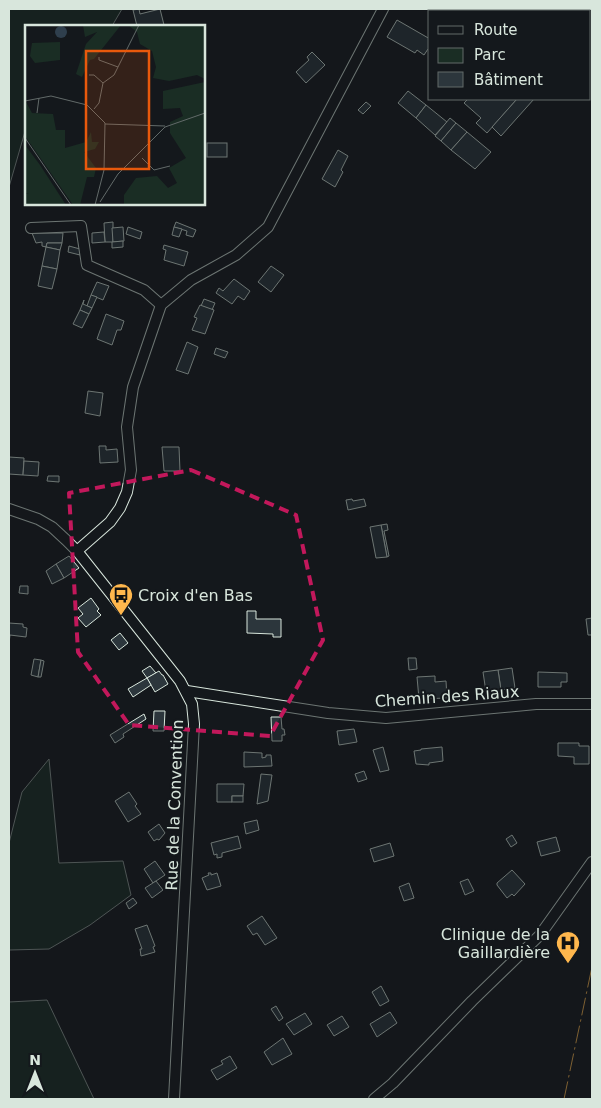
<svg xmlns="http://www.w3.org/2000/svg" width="601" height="1108" viewBox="0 0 601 1108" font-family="'DejaVu Sans',sans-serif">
	<rect width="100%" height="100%" fill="#14181c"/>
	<!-- green -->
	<g fill="#1a2d24" stroke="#939e99">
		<polygon points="9,9 122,9 112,26 26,26 26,128 9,187"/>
		<polygon points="49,759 59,863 123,861 131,895 90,925 49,949 9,950 9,843 22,792"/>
		<polygon points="47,1000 94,1099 9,1099 9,1002"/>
	</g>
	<!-- building -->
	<g fill="#2c363c" stroke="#d8e6dc">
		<polygon points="139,9 140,14 160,9 164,25 137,26 133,10"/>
		<polygon points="397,20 430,39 430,50 428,49 424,55 417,50 415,53 387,37"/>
		<polygon points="312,52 325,65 306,83 296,72 309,60 307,57"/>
		<polygon points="408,91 426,105 416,118 398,103"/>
		<polygon points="468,99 517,99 487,133 476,123 481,118 464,103"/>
		<polygon points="517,99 534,99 501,136 492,127"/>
		<polygon points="366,102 371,106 363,114 358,110"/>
		<polygon points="426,105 447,122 435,135 416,118"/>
		<polygon points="450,118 456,123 441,141 435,136"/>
		<polygon points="456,123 467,132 451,150 441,141"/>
		<polygon points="467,132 491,152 475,169 451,150"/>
		<rect x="207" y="143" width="20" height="14"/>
		<polygon points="338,150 348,156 341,170 343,172 335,187 322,179"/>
		<polygon points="113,222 113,242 105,242 104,223"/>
		<polygon points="176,222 196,230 193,237 186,235 187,231 174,227"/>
		<polygon points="123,227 124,241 113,242 112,228"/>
		<polygon points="128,227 142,232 140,239 126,234"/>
		<polygon points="174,227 182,229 179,237 172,235"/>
		<polygon points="104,232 105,242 92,243 92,233"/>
		<polygon points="32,233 63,233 62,243 47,243 46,247 42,246 42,242 36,243"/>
		<polygon points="123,241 123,247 112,248 112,242"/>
		<polygon points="47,243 62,243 60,250 46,247"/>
		<polygon points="164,245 188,252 184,266 164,260 166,250 163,249"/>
		<polygon points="69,246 80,249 80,255 68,252"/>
		<polygon points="46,247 60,250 57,269 42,266"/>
		<polygon points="42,266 57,269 52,289 38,286"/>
		<polygon points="271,266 284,275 271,292 258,282"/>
		<polygon points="234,279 250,291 244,300 238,296 232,304 216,293 219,288 223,291"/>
		<polygon points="97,282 109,286 103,300 91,295"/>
		<polygon points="91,295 97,297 92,308 87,306"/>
		<polygon points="204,299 215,303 212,310 201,306"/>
		<polygon points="84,300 83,304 92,308 89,314 80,310"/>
		<polygon points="200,305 214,310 205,334 192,330 197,318 194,317"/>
		<polygon points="80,310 89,314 82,328 73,324"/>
		<polygon points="106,314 124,321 121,330 117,330 112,345 97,339"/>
		<polygon points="187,342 198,347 188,374 176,370"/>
		<polygon points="216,348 228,352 225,358 214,354"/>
		<polygon points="88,391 103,393 100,416 85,413"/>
		<polygon points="99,446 106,446 106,450 117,449 118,462 100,463"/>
		<polygon points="162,447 179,447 180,471 164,471"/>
		<polygon points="9,457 24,458 23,475 9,474"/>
		<polygon points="24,461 39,462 38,476 23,475"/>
		<polygon points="48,476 59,476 59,482 47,481"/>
		<polygon points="352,499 353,501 364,499 366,506 348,510 346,500"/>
		<polygon points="387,524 388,530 384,531 389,556 387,557 381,525"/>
		<polygon points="381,525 387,557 376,558 370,527"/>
		<polygon points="69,556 79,568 64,578 56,564"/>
		<polygon points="56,564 64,578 52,584 46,571"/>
		<polygon points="20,586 28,586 28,594 19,593"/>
		<polygon points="91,598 99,609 97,611 101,615 86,627 78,618 83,614 78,608"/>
		<polygon points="247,611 256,611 256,619 281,619 281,637 273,637 273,634 247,633"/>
		<polygon points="592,618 592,635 588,635 586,619"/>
		<polygon points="9,623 23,624 23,627 27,628 26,637 10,635 9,643"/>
		<polygon points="120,633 128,643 119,650 111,640"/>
		<polygon points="408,658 416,658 417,669 409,670"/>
		<polygon points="34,659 41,660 38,677 31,675"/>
		<polygon points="41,660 44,661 41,677 38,677"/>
		<polygon points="150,666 156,673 147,678 142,671"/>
		<polygon points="512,668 515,688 501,690 498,670"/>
		<polygon points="498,670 501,690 486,692 483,672"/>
		<polygon points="159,671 162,675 163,675 168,684 155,692 147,678"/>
		<polygon points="538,672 567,673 567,682 561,682 561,687 538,687"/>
		<polygon points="435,676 435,682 446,681 447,698 419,699 417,677"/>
		<polygon points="147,678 151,685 133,697 128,689"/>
		<polygon points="154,711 165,711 164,731 153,731"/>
		<polygon points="144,714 146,719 123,734 124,737 115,743 110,735"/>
		<polygon points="271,717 281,717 282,729 284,729 285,735 282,735 282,741 272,741"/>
		<polygon points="354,729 357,742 339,745 337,731"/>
		<polygon points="558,743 579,743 579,746 589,746 589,764 574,764 574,757 558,756"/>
		<polygon points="383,747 389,770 380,772 373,750"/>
		<polygon points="442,747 443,761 429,763 429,765 416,764 414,751 421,750 421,749"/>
		<polygon points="244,752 262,753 262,758 266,757 266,755 271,755 272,766 244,767"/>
		<polygon points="364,771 367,779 358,782 355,774"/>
		<polygon points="261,774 272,775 268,801 257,804"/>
		<polygon points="217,784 244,784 243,796 232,796 232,802 217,802"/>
		<polygon points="129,792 137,804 135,806 141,814 128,822 115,801"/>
		<rect x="232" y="796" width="11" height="6"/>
		<polygon points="257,820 259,830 246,834 244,823"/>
		<polygon points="159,824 165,833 159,840 157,839 154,841 148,832"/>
		<polygon points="512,835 517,843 511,847 506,839"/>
		<polygon points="238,836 241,848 222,853 222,857 217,858 217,854 214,855 211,843"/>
		<polygon points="556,837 560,851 541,856 537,842"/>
		<polygon points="390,843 394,856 374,862 370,849"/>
		<polygon points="155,861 165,875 153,883 144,869"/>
		<polygon points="512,870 525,884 514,896 512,894 507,898 497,885 497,883"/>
		<polygon points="208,873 211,873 211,875 217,873 221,886 207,890 202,878 209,875"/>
		<polygon points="468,879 474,891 465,895 460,882"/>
		<polygon points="156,881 163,890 152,898 145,888"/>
		<polygon points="409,883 414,898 404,901 399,887"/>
		<polygon points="133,898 137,903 129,909 126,903"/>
		<polygon points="262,916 277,938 265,945 257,933 253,935 247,926"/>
		<polygon points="147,925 155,946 153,947 155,952 141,956 140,949 142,949 135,929"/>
		<polygon points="381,986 389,1001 380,1006 372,992"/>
		<polygon points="276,1006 283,1018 279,1021 271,1009"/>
		<polygon points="390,1012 397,1023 377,1037 370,1024"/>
		<polygon points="305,1013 312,1024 294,1035 286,1024"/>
		<polygon points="342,1016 349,1027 334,1036 327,1025"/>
		<polygon points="283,1038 292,1054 272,1065 264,1052"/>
		<polygon points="230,1056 237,1068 217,1080 211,1070 223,1064 221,1061"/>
	</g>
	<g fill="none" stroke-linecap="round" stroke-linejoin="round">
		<!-- minor casing -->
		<g stroke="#d8e6dc" stroke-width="12">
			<g id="minor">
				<polyline points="31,228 81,226 87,265 144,290 161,305"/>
				<polyline points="9,509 38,519 52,527 66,540 77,551 180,681 192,704 194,724 174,1099"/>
				<polyline points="77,551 110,522 120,508 127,492 131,470 127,427 133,387 161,305 191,280 236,255 268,227 383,9"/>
				<polyline points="187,691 328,713 386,718 536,704 592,704"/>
				<polyline points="374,1099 393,1083 472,1001 540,935 592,862"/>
			</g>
		</g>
		<!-- minor -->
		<use href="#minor" stroke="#14181c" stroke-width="10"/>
		<!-- power -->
		<polyline stroke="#ffb74d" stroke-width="1" stroke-dasharray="18 4 2.5 4" stroke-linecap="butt" points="564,1099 592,967"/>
	</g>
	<!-- marked area -->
	<path d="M0 0H601V1108H0ZM191,470L296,515L323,640L270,736L129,725L78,652L69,493Z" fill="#14181c" fill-opacity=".55" fill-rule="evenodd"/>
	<path fill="none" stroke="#c2185b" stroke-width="4" stroke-dasharray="10 6" stroke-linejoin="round" d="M191,470L296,515L323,640L270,736L129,725L78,652L69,493Z"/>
	<!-- icons -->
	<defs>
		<g id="bus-pin" transform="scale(1.25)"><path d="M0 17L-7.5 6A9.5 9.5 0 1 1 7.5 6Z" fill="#ffb74d" stroke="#14181c"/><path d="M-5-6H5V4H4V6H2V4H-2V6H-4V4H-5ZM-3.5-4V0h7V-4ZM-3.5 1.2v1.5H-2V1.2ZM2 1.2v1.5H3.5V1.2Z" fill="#111"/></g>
		<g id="hospital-pin" transform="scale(1.25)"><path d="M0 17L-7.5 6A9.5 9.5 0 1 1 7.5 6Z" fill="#ffb74d" stroke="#14181c"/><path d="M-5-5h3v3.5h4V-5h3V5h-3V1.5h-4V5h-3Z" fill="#111"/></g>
	</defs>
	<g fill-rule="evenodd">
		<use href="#bus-pin" x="121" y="595"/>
		<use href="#hospital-pin" x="568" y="943"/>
	</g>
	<g text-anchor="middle" stroke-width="4" stroke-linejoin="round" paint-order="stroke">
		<!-- poi labels -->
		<g font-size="16" fill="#d8e6dc" stroke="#14181c" text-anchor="start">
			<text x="138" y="601">Croix d'en Bas</text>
			<text x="550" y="940" text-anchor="end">Clinique de la<tspan x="550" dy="18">Gaillardière</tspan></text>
		</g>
		<!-- street labels -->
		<g font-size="16" fill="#d8e6dc" stroke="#14181c">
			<text transform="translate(447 696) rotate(-4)" y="6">Chemin des Riaux</text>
			<text transform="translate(174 805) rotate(-88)" y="6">Rue de la Convention</text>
		</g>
	</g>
	<!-- overview -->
	<g transform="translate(25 25)">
		<rect width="180" height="180" fill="#14181c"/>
		<path d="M58,0H96L69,34L65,35L57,52L51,49L61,19L72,7L60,12ZM103,0H180V54L172,50L144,56L128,53L131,42L127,26L115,19L112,7ZM35,17V35L10,38L5,31L7,18ZM180,57V180H99V170L111,153L132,151L143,163L152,158L144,143L161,133L145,108V97L158,91L155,83L138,84V66ZM1,77L7,88L28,89L31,105H40V123L61,117L66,107L67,117H74L70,124L59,127L71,143L69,152H62L55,180H48L0,111ZM0,120L15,140L41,180H0V169H4L0,168Z" fill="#1a2d24"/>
		<path d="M30 7a6 6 0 1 1 12 0a6 6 0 1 1-12 0Z" fill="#2f3f4d"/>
		<path fill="none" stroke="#626a69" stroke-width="1" d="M74,32V35L93,42M64,50H69L78,58M0,76L26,71L62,80L80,98L79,145L70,180M69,84L74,78L78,58L89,50L114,0M12,88L14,73M80,99L140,101M0,113L46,180M117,133L129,145L145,141M75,177L93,149L140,102L180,88"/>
		<path fill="#e8590c" fill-opacity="0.15" stroke="#e8590c" stroke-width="2.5" d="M61,26H124V144H61Z"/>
		<rect width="180" height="180" fill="none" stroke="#d8e6dc" stroke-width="2.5"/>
	</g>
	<!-- border -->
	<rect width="601" height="1108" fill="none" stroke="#d8e6dc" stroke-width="20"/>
	<!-- legend -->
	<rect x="428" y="10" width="162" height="90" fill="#14181c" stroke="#626a69"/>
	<rect x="438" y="26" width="25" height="8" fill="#14181c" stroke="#626a69"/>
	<text x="474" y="35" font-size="15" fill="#d8e6dc">Route</text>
	<rect x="438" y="48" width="25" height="15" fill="#1a2d24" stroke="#626a69"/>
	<text x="474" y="60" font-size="15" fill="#d8e6dc">Parc</text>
	<rect x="438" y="72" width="25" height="15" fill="#2c363c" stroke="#626a69"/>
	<text x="474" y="85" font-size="15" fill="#d8e6dc">Bâtiment</text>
	<!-- north arrow -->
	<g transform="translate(35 1073)" stroke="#14181c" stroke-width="4" paint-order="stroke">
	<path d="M0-4L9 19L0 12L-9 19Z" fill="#d8e6dc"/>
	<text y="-8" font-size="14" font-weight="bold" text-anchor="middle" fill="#d8e6dc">N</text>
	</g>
</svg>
